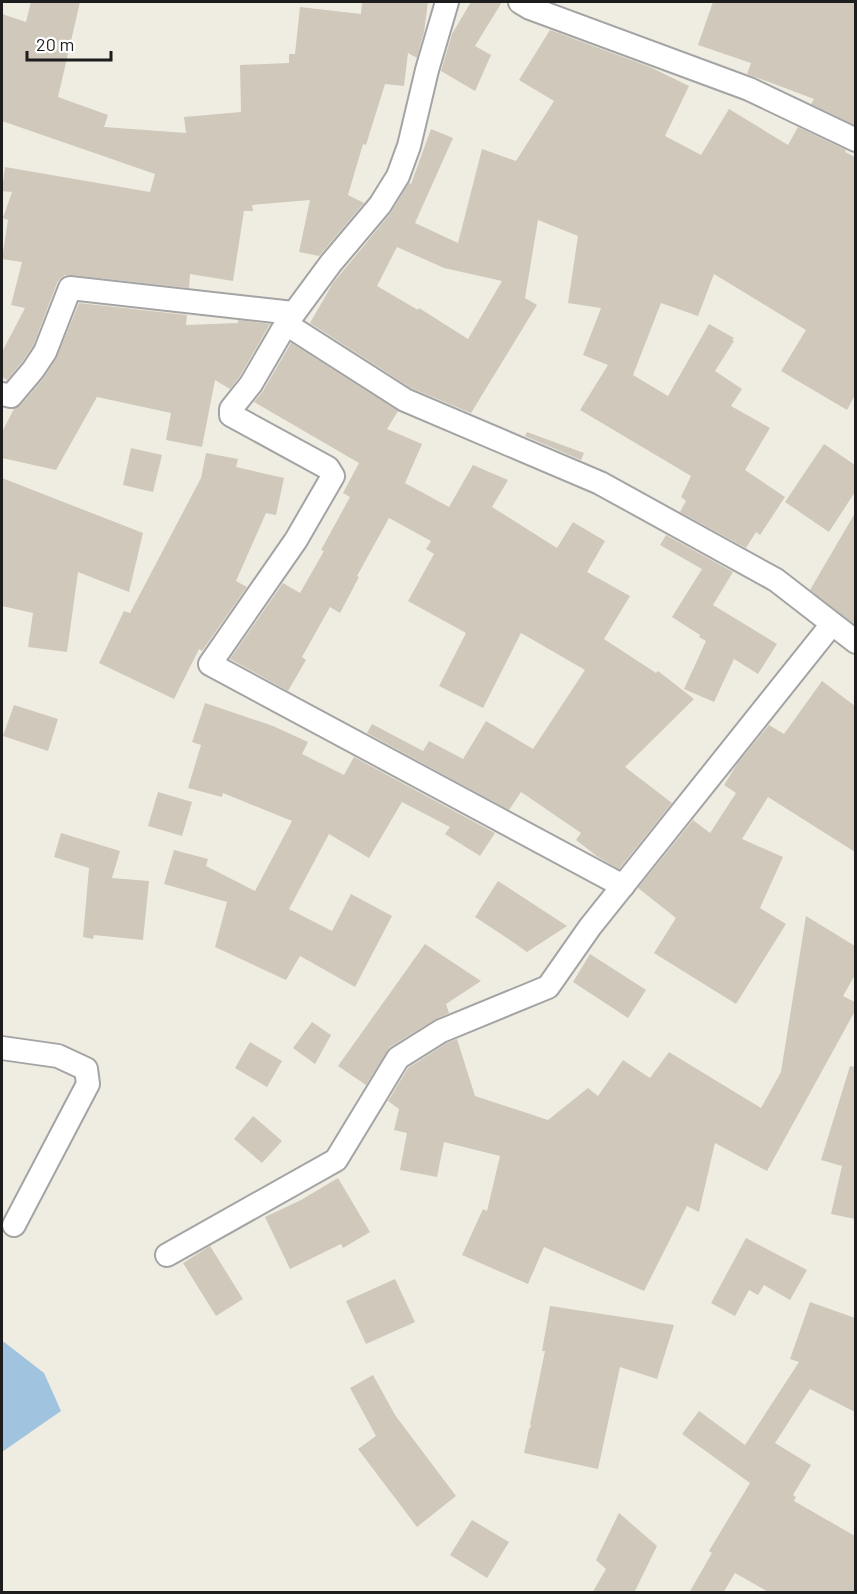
<svg xmlns="http://www.w3.org/2000/svg" width="857" height="1594" viewBox="0 0 857 1594" font-family="Barlow,sans-serif">
	<rect width="100%" height="100%" fill="#efede2"/>
	<!-- water -->
	<polygon fill="#a0c4df" points="2,1342 4,1342 44,1373 61,1411 2,1452"/>
	<!-- building -->
	<g fill="#cfc8bb" fill-rule="evenodd">
		<polygon points="31,2 80,2 58,97 108,115 104,127 186,133 184,117 241,112 240,65 289,63 289,54 295,54 300,7 361,14 362,2 428,2 424,32 417,58 408,53 404,86 385,84 366,145 363,144 348,195 364,203 319,256 299,252 310,200 252,205 253,211 244,211 233,281 190,274 189,288 72,275 65,275 60,279 57,283 33,346 22,362 7,380 2,377 2,352 25,308 11,305 22,262 2,259 8,220 3,218 12,192 2,191 5,167 150,192 155,174 2,121 2,14 26,22"/>
		<polygon points="471,2 502,2 475,46 491,55 475,91 441,71 452,34"/>
		<polygon points="713,2 855,2 855,125 811,104 814,99 747,74 751,63 698,45"/>
		<path d="M550,30L650,67L689,86L665,136L701,155L729,109L788,145L798,127L846,150L845,152L855,157V395L847,410L781,371L806,330L714,274L698,316L661,303L633,375L668,396L709,324L734,338L732,340L734,341L715,371L742,389L731,406L770,428L745,470L785,497L760,535L756,532L746,548L680,512L686,501L681,497L691,476L580,410L608,365L583,355L601,308L568,303L578,236L538,220L525,298L537,305L471,413L411,388L310,323L333,283L390,214L409,183L411,184L431,129L453,138L415,223L458,243L482,149L516,161L554,101L519,80ZM397,247L444,268L502,281L468,339L419,308L418,310L377,286Z"/>
		<polygon points="79,303 187,315 186,325 238,323 238,320 270,324 240,376 230,389 215,380 202,447 166,440 171,413 97,397 56,470 2,458 2,432 14,409 21,405 43,379 56,359"/>
		<polygon points="291,343 398,411 387,429 422,444 405,483 449,507 473,465 508,480 492,507 557,548 573,522 605,541 587,572 630,596 604,639 656,673 658,671 694,699 625,767 672,803 619,869 598,857 576,840 581,833 521,792 509,810 367,733 372,724 423,751 429,741 463,759 486,721 533,749 585,670 521,633 483,708 439,686 466,633 408,601 434,554 426,549 431,541 389,518 357,576 359,577 340,613 330,607 302,657 306,660 288,691 230,659 283,583 300,593 324,551 321,550 350,497 343,493 359,463 254,402 263,391"/>
		<polygon points="527,432 584,453 581,460 525,436"/>
		<polygon points="824,444 855,465 855,492 829,532 785,502"/>
		<polygon points="131,448 162,455 153,492 123,485"/>
		<polygon points="206,453 238,459 236,467 284,478 276,515 266,513 236,581 247,587 202,651 199,649 174,699 99,663 124,611 130,613 201,478"/>
		<polygon points="2,478 143,533 129,592 78,572 67,652 28,647 33,613 2,606"/>
		<polygon points="855,513 855,625 810,590"/>
		<polygon points="666,535 733,572 713,605 777,644 758,674 734,659 714,702 684,689 706,641 699,637 700,635 672,617 702,569 660,545"/>
		<polygon points="822,681 855,706 855,852 768,797 742,839 783,857 760,908 786,924 736,1004 654,953 676,918 638,888 693,820 710,833 736,793 724,785 737,764 769,725 784,734"/>
		<polygon points="205,703 273,726 308,742 302,754 344,775 354,757 495,833 480,856 445,834 450,827 402,802 369,858 329,834 289,909 332,931 351,894 392,916 355,987 300,956 286,980 215,947 227,902 164,884 174,850 208,859 206,866 255,891 292,821 223,793 222,797 188,788 201,745 192,742"/>
		<polygon points="14,705 58,719 48,751 3,736"/>
		<polygon points="158,792 192,802 182,836 148,826"/>
		<polygon points="61,833 120,851 112,878 149,881 143,940 94,935 93,939 83,937 89,868 54,857"/>
		<polygon points="498,881 567,926 527,952 510,940 475,917"/>
		<polygon points="806,916 855,946 855,975 843,996 855,1002 855,1011 767,1171 715,1143 699,1212 687,1206 644,1291 544,1247 528,1284 462,1255 483,1209 487,1211 500,1156 444,1142 437,1177 400,1170 407,1133 394,1130 399,1109 388,1101 408,1068 447,1043 457,1039 475,1096 548,1120 588,1088 598,1096 623,1060 650,1078 669,1052 761,1108 781,1072"/>
		<polygon points="425,944 481,981 446,1004 449,1013 434,1020 390,1047 366,1085 338,1066"/>
		<polygon points="590,954 646,990 628,1018 573,982"/>
		<polygon points="312,1022 331,1035 315,1064 293,1048"/>
		<polygon points="250,1042 282,1061 267,1087 235,1068"/>
		<polygon points="850,1066 855,1067 855,1219 831,1214 842,1166 821,1160"/>
		<polygon points="253,1116 282,1141 262,1163 234,1139"/>
		<polygon points="338,1178 370,1232 343,1248 341,1244 290,1269 265,1217 301,1200"/>
		<polygon points="746,1238 807,1270 790,1300 764,1285 758,1295 749,1290 735,1316 711,1303"/>
		<polygon points="210,1246 243,1299 216,1316 183,1263"/>
		<polygon points="395,1279 415,1322 366,1344 346,1301"/>
		<polygon points="810,1302 855,1318 855,1412 810,1389 775,1443 811,1465 793,1495 796,1497 794,1501 855,1536 855,1593 770,1593 735,1573 723,1593 689,1593 712,1553 709,1551 750,1483 682,1434 699,1411 745,1445 799,1362 790,1359"/>
		<polygon points="550,1306 674,1325 657,1379 620,1367 598,1469 524,1453 529,1429 531,1426 530,1424 545,1351 542,1351"/>
		<polygon points="373,1375 395,1415 456,1496 417,1527 358,1449 376,1436 350,1388"/>
		<polygon points="619,1513 657,1546 634,1593 592,1593 606,1569 596,1560"/>
		<polygon points="472,1520 509,1542 487,1578 450,1555"/>
	</g>
	<g fill="none" stroke-linecap="round" stroke-linejoin="round">
		<!-- minor casing -->
		<g stroke="#a4a4a4" stroke-width="26">
			<g id="minor">
				<polyline points="447,2 427,70 409,146 398,176 380,205 331,263 286,324 251,384 231,409 231,415 328,468 333,476 296,540 210,664 623,886"/>
				<polyline points="520,2 530,8 749,89 856,140"/>
				<polyline points="286,324 405,400 600,483 776,580 856,642"/>
				<polyline points="2,394 11,396 33,370 45,352 70,288 293,313"/>
				<polyline points="2,1048 58,1056 86,1069 88,1084 14,1225"/>
				<polyline points="167,1255 336,1160 398,1058 441,1031 548,987 590,927 832,624"/>
			</g>
		</g>
		<!-- minor -->
		<use href="#minor" stroke="#fff" stroke-width="22"/>
	</g>
	<!-- border -->
	<rect width="857" height="1594" fill="none" stroke="#1d1d1d" stroke-width="6"/>
	<!-- scale -->
	<path d="M27 51v9h84v-9" fill="none" stroke="#1d1d1d" stroke-width="3"/>
	<text x="36" y="51" font-size="18" fill="#1d1d1d" stroke="#ffffff" stroke-width="4.5" paint-order="stroke">20 m</text>
</svg>
